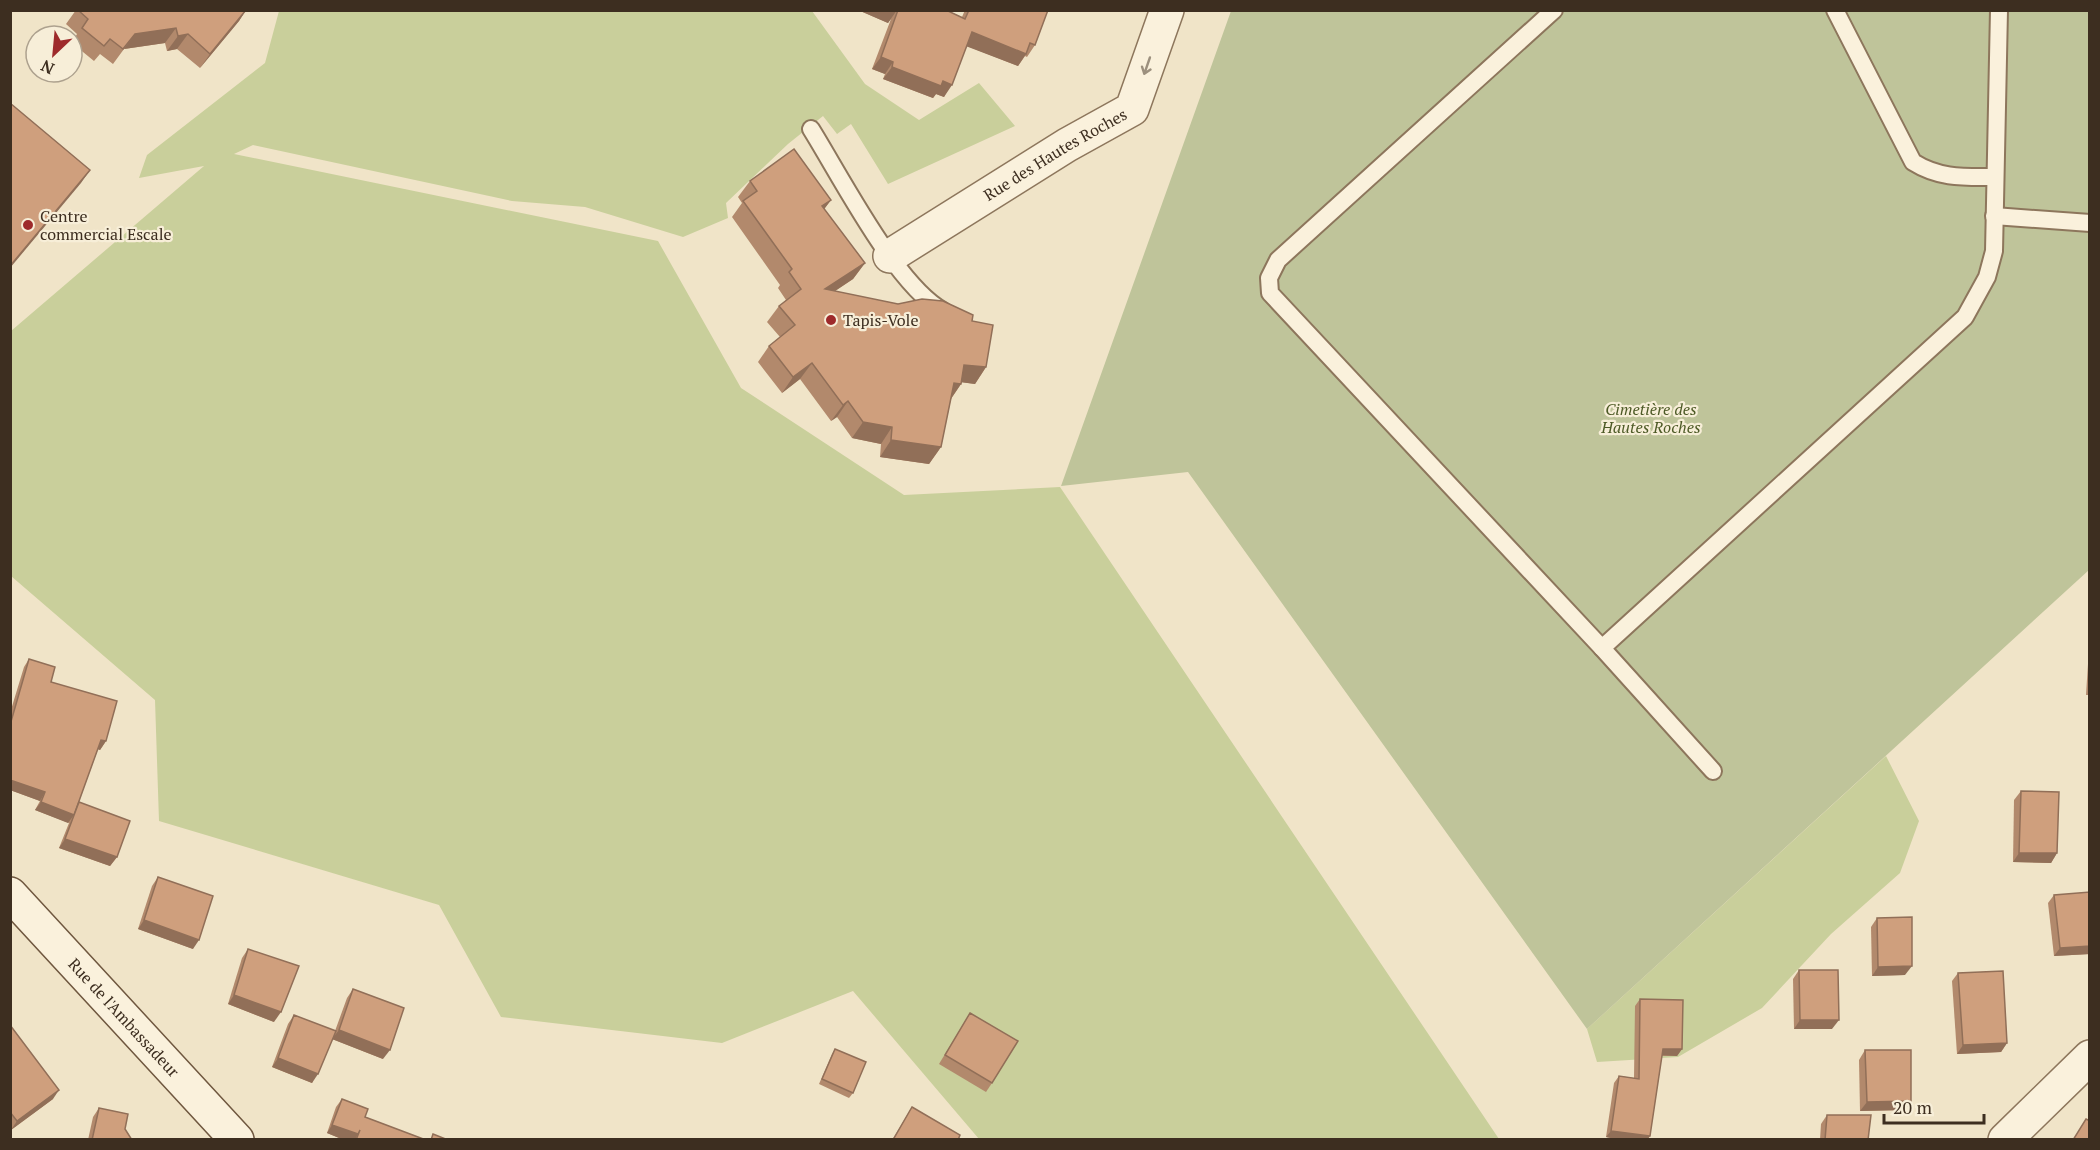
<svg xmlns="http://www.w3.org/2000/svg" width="2100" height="1150" viewBox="0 0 2100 1150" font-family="'PT Serif',serif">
	<rect width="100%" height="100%" fill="#f0e4c8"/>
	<!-- green -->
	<g fill="#c9cf9b">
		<polygon points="279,11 812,11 865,84 919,120 979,83 1015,126 888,184 851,124 837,134 823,116 788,144 726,203 728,218 683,237 585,207 512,201 253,145 234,154 658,241 741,388 904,495 1060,487 1499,1139 979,1139 853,991 722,1043 501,1017 439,905 159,821 155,700 11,576 11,331 204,166 139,178 147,155 265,63"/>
		<polygon points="1886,756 1919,821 1900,873 1831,934 1762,1008 1678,1057 1597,1062 1587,1029"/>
	</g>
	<!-- cemetery -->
	<polygon fill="#bfc49a" points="1231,11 2089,11 2089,570 1587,1029 1188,472 1061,486"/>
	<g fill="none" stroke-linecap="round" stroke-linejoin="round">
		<!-- lane casing -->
		<g stroke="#8d765c" stroke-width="20">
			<g id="lane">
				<polyline points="1554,10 1278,260 1269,278 1270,293 1602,648 1965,317 1987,277 1994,251 1999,10"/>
				<path d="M1835,10L1913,162C1940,179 1965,177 1995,177"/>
				<path d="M811,129C841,177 896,285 943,311"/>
				<polyline points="1994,216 2090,223"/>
				<polyline points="1602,648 1713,771"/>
			</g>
		</g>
		<!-- street casing -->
		<g stroke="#8d765c" stroke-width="36">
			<g id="street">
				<path id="s1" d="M890,256L1067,145L1132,109L1167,10"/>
				<polyline points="2005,1140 2090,1057"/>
			</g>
		</g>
		<!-- secondary casing -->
		<g stroke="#6f573f" stroke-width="36">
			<g id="secondary">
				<path id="s2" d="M10,894L237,1140"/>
			</g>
		</g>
		<!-- lane -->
		<use href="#lane" stroke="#faf1dc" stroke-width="16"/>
		<!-- street -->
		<use href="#street" stroke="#faf1dc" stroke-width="33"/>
		<!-- secondary -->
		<use href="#secondary" stroke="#faf1dc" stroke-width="33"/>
	</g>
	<!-- wall -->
	<g fill="#b2896c">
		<polygon points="76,10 246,10 239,21 200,68 177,49 167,51 165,43 124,49 113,64 100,54 94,61 72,43 77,34 66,24"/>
		<polygon points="858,10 946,10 962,17 965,10 1048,10 1035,45 1027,57 1025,56 1018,66 967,46 944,97 936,94 933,98 883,79 885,74 872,69 891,19 888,23"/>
		<polygon points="750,181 831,200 824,209 865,263 853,279 835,291 972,321 986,367 975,384 961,382 961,384 951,399 941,447 929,464 880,457 881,444 852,438 837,417 831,421 800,379 782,393 758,362 769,346 780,337 767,322 779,306 786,300 778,288 780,285 732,217 742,203 738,197"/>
		<polygon points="2090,633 2090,695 2086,695"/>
		<polygon points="29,659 106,741 100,750 98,749 78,804 117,857 110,866 59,848 69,823 35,810 40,801 10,790 10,713 24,667"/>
		<polygon points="2021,791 2057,853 2051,863 2013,862 2014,800"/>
		<polygon points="158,877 193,949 138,929 152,886"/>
		<polygon points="2054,895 2090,954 2054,956 2048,903"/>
		<polygon points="1877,918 1905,975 1872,976 1871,927"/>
		<polygon points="248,949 274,1022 228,1004 242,958"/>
		<polygon points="1799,970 1832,1029 1794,1029 1793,979"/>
		<polygon points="1958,973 2007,1043 2001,1052 1957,1054 1952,981"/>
		<polygon points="353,989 383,1059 332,1039 312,1083 272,1067 288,1024 294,1015 335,1031 347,998"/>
		<polygon points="1640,999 1682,1049 1677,1056 1662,1056 1650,1136 1647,1140 1620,1140 1606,1137 1614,1083 1619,1076 1634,1078 1635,1006"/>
		<polygon points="970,1013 992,1083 986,1092 939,1064"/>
		<polygon points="10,1025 53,1099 11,1130"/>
		<polygon points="835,1049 853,1093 849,1098 819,1084 832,1054"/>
		<polygon points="1865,1050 1905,1110 1860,1111 1859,1060"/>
		<polygon points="342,1099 365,1117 426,1140 344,1140 327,1133 336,1107"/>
		<polygon points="912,1107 958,1140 892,1140"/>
		<polygon points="99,1108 125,1129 132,1140 88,1140 93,1117"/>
		<polygon points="1827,1115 1868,1140 1820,1140 1821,1124"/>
	</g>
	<!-- shaded-wall -->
	<g fill="#916f58">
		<polygon points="246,10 239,21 200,68 210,54"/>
		<polygon points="858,10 897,10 888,23"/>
		<polygon points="176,28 165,43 124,49 113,64 135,34"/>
		<polygon points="972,32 1026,54 1018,66 963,45"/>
		<polygon points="188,34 177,49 167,51 178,36"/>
		<polygon points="881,57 893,62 885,74 872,69"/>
		<polygon points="892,67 943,81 952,85 944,97 936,94 933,98 883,79"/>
		<polygon points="90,170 81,183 10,268 10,266"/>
		<polygon points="831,200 819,216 822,206"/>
		<polygon points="865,263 853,279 814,305 825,289"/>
		<polygon points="812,363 800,379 782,393 793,377"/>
		<polygon points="964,365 986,367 975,384 952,381"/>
		<polygon points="954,383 961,384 950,400"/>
		<polygon points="848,401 837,417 831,421 843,405"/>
		<polygon points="863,422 892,427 881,444 852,438"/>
		<polygon points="891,440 941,447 929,464 880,457"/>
		<polygon points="101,740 106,741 100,750 95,748"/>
		<polygon points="10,780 45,792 40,801 10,790"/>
		<polygon points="41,802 74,815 68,823 35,810"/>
		<polygon points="65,839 117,857 110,866 59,848"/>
		<polygon points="2019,853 2057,853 2051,863 2013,862"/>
		<polygon points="144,920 199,940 193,949 138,929"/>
		<polygon points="2090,946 2090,954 2054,956 2060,948"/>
		<polygon points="1912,966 1905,975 1872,976 1878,967"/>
		<polygon points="234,995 281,1012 274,1022 228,1004"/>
		<polygon points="1800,1020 1839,1020 1832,1029 1794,1029"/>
		<polygon points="339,1030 390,1050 383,1059 332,1039"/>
		<polygon points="2007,1043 2001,1052 1957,1054 1963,1045"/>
		<polygon points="1663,1049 1682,1049 1677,1056 1659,1055"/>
		<polygon points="278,1058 318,1074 312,1083 272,1067"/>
		<polygon points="59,1090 53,1099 11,1130 17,1121"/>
		<polygon points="1911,1101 1905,1110 1860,1111 1867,1102"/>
		<polygon points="332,1125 358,1134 355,1140 344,1140 327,1133"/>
		<polygon points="1611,1131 1650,1136 1647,1140 1620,1140 1606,1137"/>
	</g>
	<!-- building -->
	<g fill="#cf9f7d" stroke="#916f58" stroke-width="1.5">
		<polygon points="78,10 246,10 210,54 188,34 178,36 176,28 135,34 123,49 110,39 104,46 82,28 88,19"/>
		<polygon points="898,10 946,10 965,19 969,10 1048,10 1035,45 1030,43 1026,54 972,32 952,85 943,81 941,86 892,67 893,62 881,57"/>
		<polygon points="10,103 90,170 10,266"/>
		<polygon points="794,149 831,200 822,206 865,263 825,289 898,304 922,299 943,301 973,315 972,321 993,325 986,367 964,365 961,384 954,383 941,447 891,440 892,427 863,422 848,401 843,405 812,363 793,377 769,346 795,325 779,306 801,289 789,272 792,269 743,201 757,191 750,181"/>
		<polygon points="29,659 55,667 51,682 117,701 106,741 101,740 74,815 41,802 45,792 10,780 10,725"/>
		<polygon points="2021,791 2059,792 2057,853 2019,853"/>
		<polygon points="79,802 130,821 117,857 65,839"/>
		<polygon points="158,877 213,896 199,940 144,920"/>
		<polygon points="2090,892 2090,946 2060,948 2054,895"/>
		<polygon points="1912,917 1912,966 1878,967 1877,918"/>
		<polygon points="248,949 299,966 281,1012 234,995"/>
		<polygon points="1799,970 1838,970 1839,1020 1800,1020"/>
		<polygon points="2003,971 2007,1043 1963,1045 1958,973"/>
		<polygon points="353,989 404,1008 390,1050 339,1030"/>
		<polygon points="1640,999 1683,1000 1682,1049 1663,1049 1650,1136 1611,1131 1619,1076 1639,1079"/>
		<polygon points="970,1013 1018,1041 992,1083 945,1055"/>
		<polygon points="294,1015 336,1031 318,1074 278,1058"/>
		<polygon points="10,1025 59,1090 17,1121 10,1112"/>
		<polygon points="835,1049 866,1062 853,1093 822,1079"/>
		<polygon points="1865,1050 1911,1050 1911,1101 1867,1102"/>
		<polygon points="342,1099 368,1109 365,1117 426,1140 356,1140 360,1130 358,1134 332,1125"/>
		<polygon points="912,1107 960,1135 958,1140 893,1140"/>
		<polygon points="99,1108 128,1114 125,1129 132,1140 92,1140"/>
		<polygon points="1827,1115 1871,1115 1868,1140 1825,1140"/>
		<polygon points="2086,1119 2090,1121 2090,1140 2073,1140"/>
		<polygon points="433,1134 448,1140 431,1140"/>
	</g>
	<!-- one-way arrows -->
	<defs><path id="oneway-shaft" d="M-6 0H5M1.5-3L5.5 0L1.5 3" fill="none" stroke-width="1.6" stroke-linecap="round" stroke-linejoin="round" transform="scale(1.5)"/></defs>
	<use stroke="#9c907e" href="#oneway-shaft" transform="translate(1147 66) rotate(109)"/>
	<!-- markers -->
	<g fill="#9e2a2b" stroke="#f7eed8" stroke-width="2">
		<circle cx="28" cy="225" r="6"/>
		<circle cx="831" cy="320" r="6"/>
	</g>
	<g text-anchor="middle" stroke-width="4.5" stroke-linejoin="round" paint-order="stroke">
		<!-- street labels -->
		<g font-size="16" fill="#3d2e20" stroke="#f7eed8">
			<text dy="6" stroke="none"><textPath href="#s1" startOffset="194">Rue des Hautes Roches</textPath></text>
			<text dy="6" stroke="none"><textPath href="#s2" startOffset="168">Rue de l'Ambassadeur</textPath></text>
		</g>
		<!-- poi labels -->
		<g font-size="16" fill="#3d2e20" stroke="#f7eed8" text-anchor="start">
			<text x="40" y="222">Centre<tspan x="40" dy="18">commercial Escale</tspan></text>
			<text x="843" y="326">Tapis-Vole</text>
		</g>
		<!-- park labels -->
		<g font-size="16" font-style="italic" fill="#4d5a26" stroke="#f7eed8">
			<text x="1651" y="415">Cimetière des<tspan x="1651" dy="18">Hautes Roches</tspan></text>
		</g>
	</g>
	<!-- border -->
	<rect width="2100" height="1150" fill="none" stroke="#3d2e20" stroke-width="24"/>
	<!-- north arrow -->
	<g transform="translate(54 54) rotate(206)"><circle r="28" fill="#f7eed8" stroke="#ada18e" stroke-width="1.5"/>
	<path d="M0-4.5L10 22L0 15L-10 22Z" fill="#9e2a2b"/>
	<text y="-9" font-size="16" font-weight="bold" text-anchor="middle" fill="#3d2e20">N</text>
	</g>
	<!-- scale -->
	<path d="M1884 1114v9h100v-9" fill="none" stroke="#3d2e20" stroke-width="3"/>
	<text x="1893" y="1114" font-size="18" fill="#3d2e20" stroke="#f7eed8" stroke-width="4.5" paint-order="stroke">20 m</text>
</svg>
